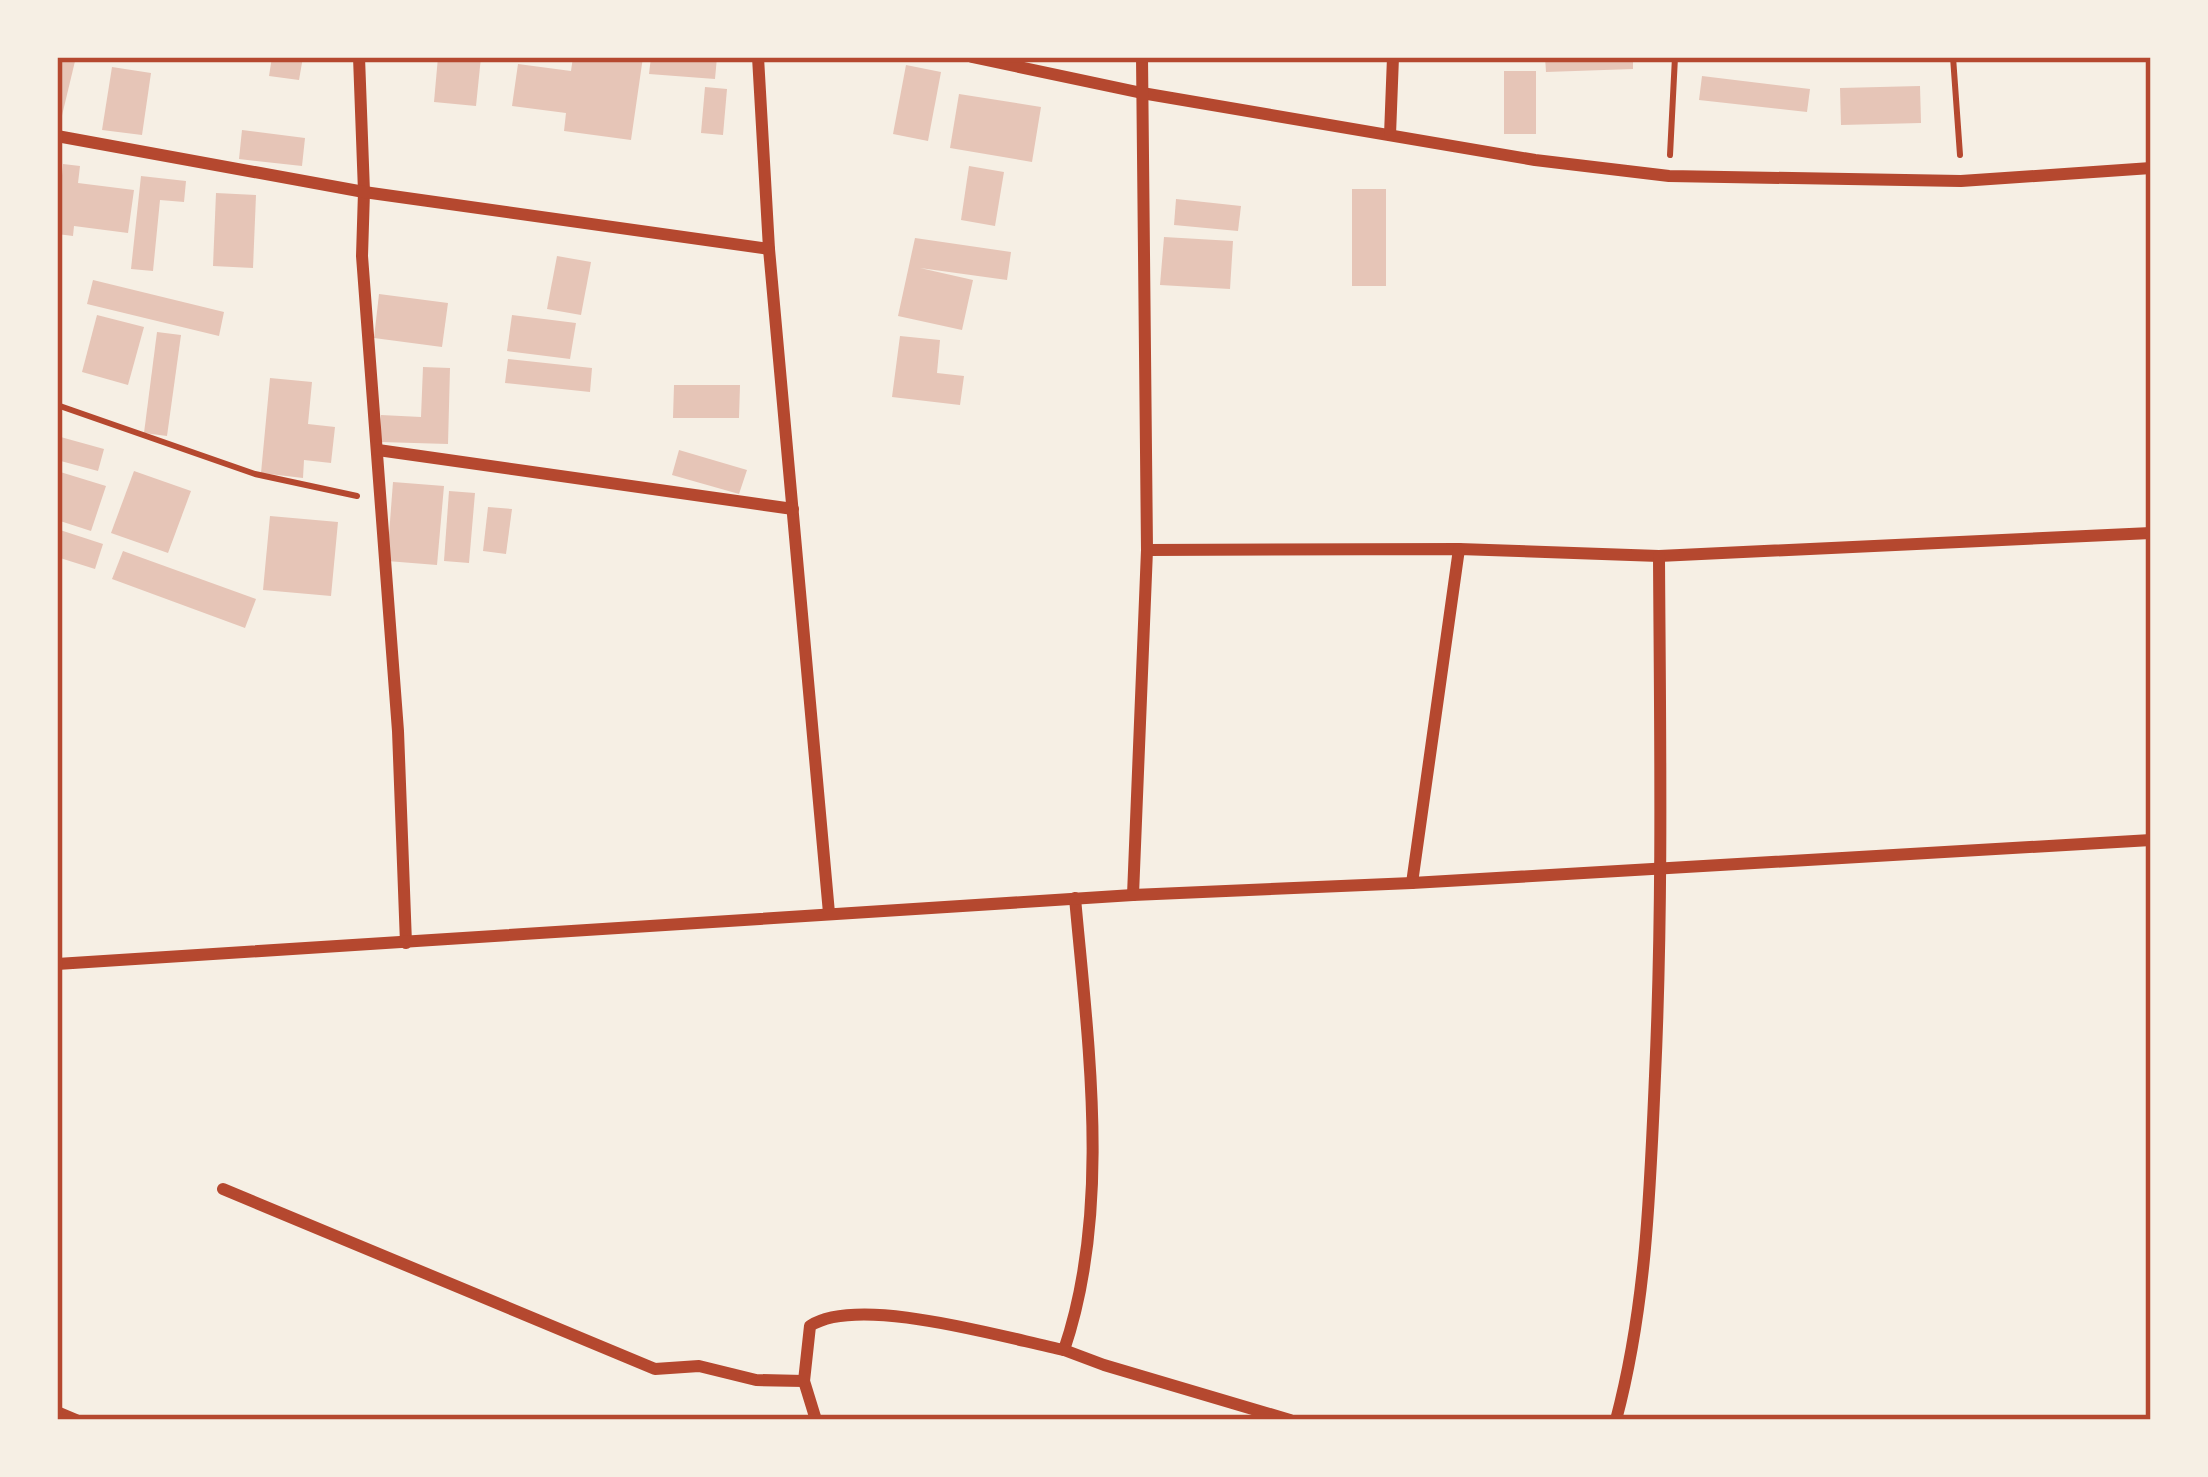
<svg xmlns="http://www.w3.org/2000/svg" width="2208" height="1477" viewBox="0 0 2208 1477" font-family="Signika,sans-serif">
	<rect width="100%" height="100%" fill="#f6efe4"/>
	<!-- building -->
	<g fill="#e6c5b7">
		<polygon points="57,57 76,57 59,128 57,128"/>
		<polygon points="272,57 303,57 299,80 269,76"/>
		<polygon points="438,57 481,57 476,106 434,102"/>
		<polygon points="573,57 643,57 631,140 564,131 566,113 512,106 518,64 571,71"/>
		<polygon points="651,57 717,57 715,79 649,74"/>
		<polygon points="1545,57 1633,57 1633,69 1546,72"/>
		<polygon points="906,65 941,72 928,141 893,134"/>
		<polygon points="112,67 151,73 142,135 102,130"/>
		<rect x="1504" y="71" width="32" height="63"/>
		<polygon points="1702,76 1810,89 1807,112 1699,100"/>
		<polygon points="1920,86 1921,123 1841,125 1840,88"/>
		<polygon points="705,87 727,89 723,135 701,133"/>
		<polygon points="959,94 1041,107 1032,162 950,148"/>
		<polygon points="242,130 305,138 302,166 239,159"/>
		<polygon points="63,164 80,166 78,183 134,190 128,233 74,226 73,236 57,234"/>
		<polygon points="969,166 1004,172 995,226 961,220"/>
		<polygon points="141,176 186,181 184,202 160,200 153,271 131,269"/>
		<rect x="1352" y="189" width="34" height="97"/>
		<polygon points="216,193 256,195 253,268 213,266"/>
		<polygon points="1176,199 1241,206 1238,231 1174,225"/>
		<polygon points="1164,237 1233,241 1230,289 1160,285"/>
		<polygon points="915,238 1011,252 1007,280 920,268 973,280 962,330 898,316"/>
		<polygon points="557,256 591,262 581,315 547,309"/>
		<polygon points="93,280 224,312 219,336 87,304"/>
		<polygon points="379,294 448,303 442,347 374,338"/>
		<polygon points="97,315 144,327 128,385 82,372"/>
		<polygon points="512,315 576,323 570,359 507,351"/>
		<polygon points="157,332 181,335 167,436 144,433"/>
		<polygon points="900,336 940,340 937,373 964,376 960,405 892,397"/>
		<polygon points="508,359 592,368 590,392 505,383"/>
		<polygon points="423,367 450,368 448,444 380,442 381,415 421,417"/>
		<polygon points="270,378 312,382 308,424 335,427 331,463 304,460 303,478 261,473"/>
		<polygon points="674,385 740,385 739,418 673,418"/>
		<polygon points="57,436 104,449 98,471 57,460"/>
		<polygon points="679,450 747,470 739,494 672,475"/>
		<polygon points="57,471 106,486 91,531 57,520"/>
		<polygon points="134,471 191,491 168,553 111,533"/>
		<polygon points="393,482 444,486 437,565 387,561"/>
		<polygon points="449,491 475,493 469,563 444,561"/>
		<polygon points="488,507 512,509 506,554 483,551"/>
		<polygon points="270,516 338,522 331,596 263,590"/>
		<polygon points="57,529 103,544 95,569 57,557"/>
		<polygon points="123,551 256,599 245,628 112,579"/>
	</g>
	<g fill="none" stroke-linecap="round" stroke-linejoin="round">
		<!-- path -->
		<g stroke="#b5482f" stroke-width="6">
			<polyline points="1953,57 1960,155"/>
			<polyline points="1670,155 1675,57"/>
			<polyline points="57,405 255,474 357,496"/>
		</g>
		<!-- minor -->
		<g stroke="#b5482f" stroke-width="12">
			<polyline points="359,57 364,192 362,256 398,731 406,943"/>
			<polyline points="758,57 769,249 829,913"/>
			<polyline points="972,57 1142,93 1535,160 1669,176 1961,181 2151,168"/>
			<polyline points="1390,135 1393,57"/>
			<polyline points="57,136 364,192 769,249"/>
			<polyline points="378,450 793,509"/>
			<polyline points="1147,550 1459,549 1659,556 2151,533"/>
			<polyline points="1412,883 1459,549"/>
			<polyline points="1133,895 1147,550 1142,57"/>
			<path d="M1075,898C1088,1043 1112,1209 1064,1350L1104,1365L1290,1420"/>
			<polyline points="57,964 1133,895 1412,883 2151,840"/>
			<polyline points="223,1189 655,1369 699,1366 756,1380 804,1381"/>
			<polyline points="57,1412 76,1420"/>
			<path d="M816,1420L804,1381L810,1326C859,1294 1005,1338 1064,1350"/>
			<path d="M1616,1420C1646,1307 1650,1193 1655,1076C1663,903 1660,730 1659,556"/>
		</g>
	</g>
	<!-- border -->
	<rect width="2208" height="1477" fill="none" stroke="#f6efe4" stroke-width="120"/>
	<rect x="60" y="60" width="2088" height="1357" fill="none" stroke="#b5482f" stroke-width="4.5"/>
</svg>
